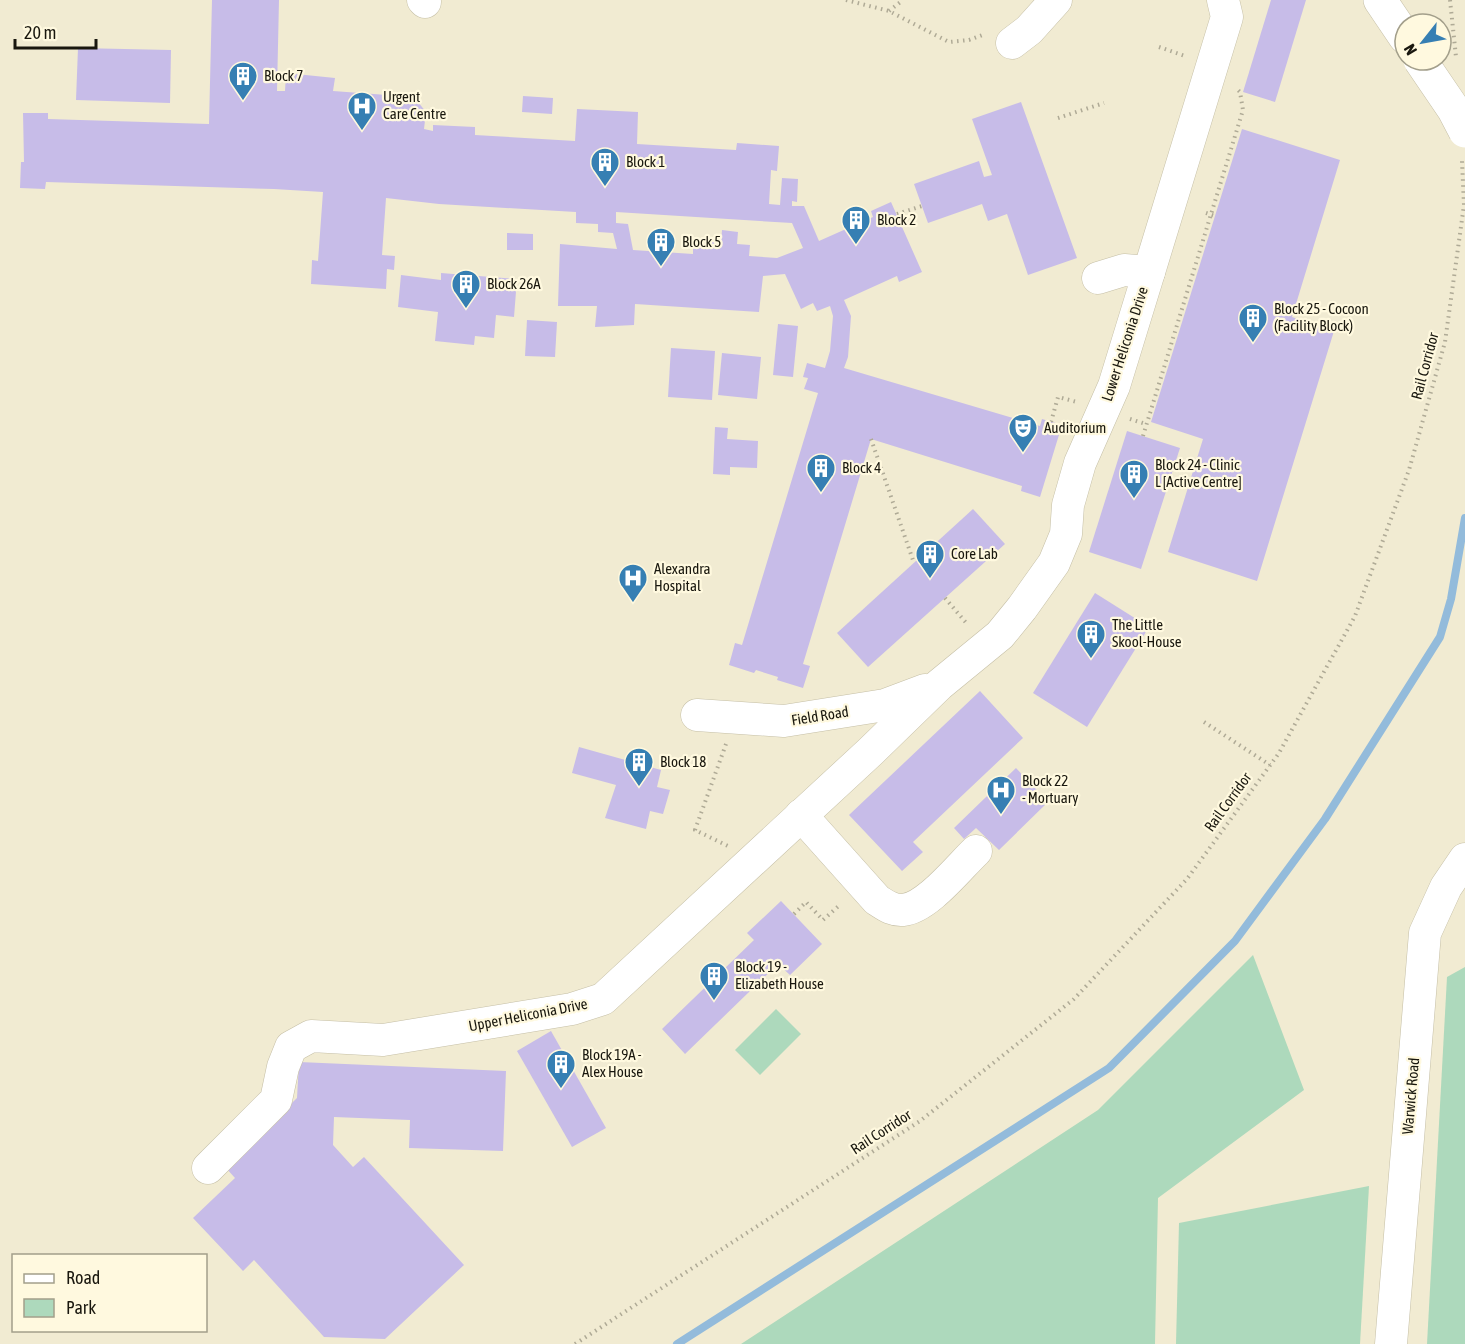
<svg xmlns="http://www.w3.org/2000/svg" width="1465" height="1344" viewBox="0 0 1465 1344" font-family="'Asap Condensed',sans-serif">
	<rect width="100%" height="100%" fill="#f1ebd2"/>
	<!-- green -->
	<g fill="#add9bc">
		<polygon points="1253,955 1304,1090 1158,1198 1155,1344 741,1344 1098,1110"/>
		<polygon points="1465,967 1465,1344 1427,1344 1447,977"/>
		<polygon points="776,1009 801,1034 760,1075 735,1050"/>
		<polygon points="1369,1186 1360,1344 1176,1344 1179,1223"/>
	</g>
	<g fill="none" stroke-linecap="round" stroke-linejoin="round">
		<!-- stream -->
		<polyline stroke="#93bbdb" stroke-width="8" points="677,1344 1109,1068 1235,941 1325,819 1440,637 1451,599 1465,518"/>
	</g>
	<!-- building -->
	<g fill="#c7bce8" fill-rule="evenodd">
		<path d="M212,0H279L277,91H285L286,73L335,78L333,91L414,97L426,112L424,129L433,131V125L475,127V135L575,141L577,109L638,112L637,144L736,150L737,143L779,146L777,171L771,170L769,204L780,205L782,178L798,179L797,202L792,201V206H804L819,241L873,217L871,211L891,202L922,272L899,282L897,276L844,300L851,316L848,357L844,368L1040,426L1042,419L1062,425L1040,497L1021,491L1022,486L871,439L803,664L810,666L803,688L777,680L778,677L756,670L754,673L729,665L735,643L742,645L818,393L804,389L808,378L803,377L807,363L825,368L830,351L833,316L830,306L817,311L813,303L801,309L785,274L763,276L759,312L635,304L634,325L595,327L597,306H558L560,244L617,249L613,233L598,232V224L576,223V212L439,204L386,198L382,255L395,256L394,270L387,269L386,289L311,284L312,260L318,261L323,192L274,189L46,182L45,189L20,188L21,162H24L23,113H48V119L209,124ZM616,212L792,223L803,248L777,258L749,256L750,245L737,244L738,232L722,230L721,243L693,240V254L633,250L628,224L616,223Z"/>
		<polygon points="1271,0 1306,0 1275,102 1243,92"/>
		<polygon points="78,48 171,50 170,103 76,100"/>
		<polygon points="523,96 553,98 552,114 522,112"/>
		<polygon points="1021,102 1077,258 1028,275 1007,214 988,221 982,204 928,223 914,184 979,161 984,177 992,175 972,119"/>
		<polygon points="1242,129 1340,160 1292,317 1334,331 1257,581 1168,552 1203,439 1151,422"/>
		<polygon points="507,233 533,234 533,250 507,250"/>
		<polygon points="441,273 517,279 514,317 496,315 494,338 475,336 474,345 435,341 438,312 398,307 401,275 441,280"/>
		<polygon points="527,320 557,322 555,357 525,356"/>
		<polygon points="778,324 798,326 793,377 773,375"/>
		<polygon points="671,348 715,351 712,400 668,397"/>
		<polygon points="722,353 761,357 757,399 718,395"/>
		<polygon points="715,427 728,428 727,439 758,441 757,468 730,467 730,475 713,474"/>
		<polygon points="1127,431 1180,448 1141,569 1089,552"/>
		<polygon points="973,509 1005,544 868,667 837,633"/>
		<polygon points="1095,593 1149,627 1087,727 1033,693"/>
		<polygon points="980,691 1023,738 913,842 923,852 902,871 849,815"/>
		<polygon points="579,747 661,770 657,787 670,790 663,814 650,811 646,829 605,818 616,785 572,773"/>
		<polygon points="1016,768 1048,802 999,850 976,828 964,839 954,828"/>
		<polygon points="781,901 822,944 790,975 778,964 685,1054 662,1029 754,940 747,933"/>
		<polygon points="551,1031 606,1128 572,1147 517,1051"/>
		<polygon points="299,1062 506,1071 503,1151 409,1148 410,1120 334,1117 333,1145 353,1167 364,1157 464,1265 385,1339 324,1337 254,1260 243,1271 193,1218 235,1178 226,1168 297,1098"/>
	</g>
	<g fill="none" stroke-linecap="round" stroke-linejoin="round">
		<!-- minor casing -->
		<g stroke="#c5bfa6" stroke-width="33">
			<g id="minor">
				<polyline points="423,0 425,2"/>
				<polyline points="1012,43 1029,30 1056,0"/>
				<polyline points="1098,278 1124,270 1149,272 1227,17 1223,0"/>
				<polyline points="697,715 784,721 885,705 925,690"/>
				<path d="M801,815L877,900C885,905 892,911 903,910C927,908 959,867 976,851"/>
				<polyline points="208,1168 276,1100 283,1067 291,1047 311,1036 383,1040 572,1009 603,999 870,752 939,685 1000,635 1022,608 1054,563 1066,534 1068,505 1080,463 1114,386 1149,272"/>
				<polyline points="1391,1344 1425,933 1446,887 1465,859"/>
			</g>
		</g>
		<!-- highway casing -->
		<g stroke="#c5bfa6" stroke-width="34">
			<polyline id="highway" points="1380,0 1405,37"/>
		</g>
		<!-- path -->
		<g stroke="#afaa96" stroke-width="4" stroke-dasharray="1.5 4.5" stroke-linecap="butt">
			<polyline points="846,0 889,11 949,42 969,40 985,34"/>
			<polyline points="1450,0 1456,57"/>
			<polyline points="889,11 903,0"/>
			<polyline points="1159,47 1185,56"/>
			<polyline points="1058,118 1104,103"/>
			<polyline points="1206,213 1215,216"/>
			<polyline points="897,214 922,206"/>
			<polyline points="1130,419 1146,424"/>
			<polyline points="1051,422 1058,397 1077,402"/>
			<polyline points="1143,436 1243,110 1240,92 1236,88"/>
			<polyline points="871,439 914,563"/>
			<polyline points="945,598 968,625"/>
			<polyline points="1204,722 1270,765"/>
			<polyline points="726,744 695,830 728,846"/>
			<polyline points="794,914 806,902 823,920 841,904"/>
			<polyline points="575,1344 920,1121 1074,999 1187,879 1279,753 1355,616 1409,470 1445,342 1464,205 1462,161"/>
		</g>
		<!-- minor -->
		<use href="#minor" stroke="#fff" stroke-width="32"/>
		<!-- highway -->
		<use href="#highway" stroke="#fff" stroke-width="33"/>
		<!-- highway-bridge casing -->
		<g stroke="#c5bfa6" stroke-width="34" stroke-linecap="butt">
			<polyline id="highway-bridge" points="1420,60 1454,110 1465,131"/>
		</g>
		<!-- highway-bridge -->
		<use href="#highway-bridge" stroke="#fff" stroke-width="33"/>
	</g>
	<!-- icons -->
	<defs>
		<g id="building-pin" transform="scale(1.5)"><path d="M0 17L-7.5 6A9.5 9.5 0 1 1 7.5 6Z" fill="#367fb3" stroke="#fff9df"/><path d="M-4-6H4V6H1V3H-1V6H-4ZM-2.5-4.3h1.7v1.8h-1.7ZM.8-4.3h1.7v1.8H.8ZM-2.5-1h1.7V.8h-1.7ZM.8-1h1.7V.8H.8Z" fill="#fff"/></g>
		<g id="hospital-pin" transform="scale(1.5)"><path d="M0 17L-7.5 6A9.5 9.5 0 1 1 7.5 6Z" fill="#367fb3" stroke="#fff9df"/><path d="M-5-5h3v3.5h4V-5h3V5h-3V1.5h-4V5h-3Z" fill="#fff"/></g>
		<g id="theatre-pin" transform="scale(1.5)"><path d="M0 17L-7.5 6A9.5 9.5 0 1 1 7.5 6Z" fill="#367fb3" stroke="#fff9df"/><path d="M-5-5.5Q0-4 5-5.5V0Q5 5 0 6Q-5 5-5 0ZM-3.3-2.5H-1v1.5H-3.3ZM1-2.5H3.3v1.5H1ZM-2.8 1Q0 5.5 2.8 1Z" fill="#fff"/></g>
	</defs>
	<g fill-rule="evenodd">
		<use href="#building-pin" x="243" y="76"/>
		<use href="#hospital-pin" x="362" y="106"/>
		<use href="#building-pin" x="605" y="162"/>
		<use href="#building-pin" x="856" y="220"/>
		<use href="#building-pin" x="661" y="242"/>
		<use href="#building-pin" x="466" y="284"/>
		<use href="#building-pin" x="1253" y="318"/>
		<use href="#theatre-pin" x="1023" y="428"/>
		<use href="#building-pin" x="821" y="468"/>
		<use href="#building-pin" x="1134" y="474"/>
		<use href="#building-pin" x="930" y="554"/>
		<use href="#hospital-pin" x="633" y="578"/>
		<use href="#building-pin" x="1091" y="634"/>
		<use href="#building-pin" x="639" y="762"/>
		<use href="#hospital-pin" x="1001" y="790"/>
		<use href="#building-pin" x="714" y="976"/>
		<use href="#building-pin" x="561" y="1064"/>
	</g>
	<g text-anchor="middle" stroke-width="4.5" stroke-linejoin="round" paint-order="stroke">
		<!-- poi labels -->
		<g font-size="15" fill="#19170e" stroke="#fff9df" text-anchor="start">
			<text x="264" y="81">Block 7</text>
			<text x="383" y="102">Urgent<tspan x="383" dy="17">Care Centre</tspan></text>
			<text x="626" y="167">Block 1</text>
			<text x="877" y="225">Block 2</text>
			<text x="682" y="247">Block 5</text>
			<text x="487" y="289">Block 26A</text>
			<text x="1274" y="314">Block 25 - Cocoon<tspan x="1274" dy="17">(Facility Block)</tspan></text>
			<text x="1044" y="433">Auditorium</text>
			<text x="1155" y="470">Block 24 - Clinic<tspan x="1155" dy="17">L [Active Centre]</tspan></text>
			<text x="842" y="473">Block 4</text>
			<text x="951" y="559">Core Lab</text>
			<text x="654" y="574">Alexandra<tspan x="654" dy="17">Hospital</tspan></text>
			<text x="1112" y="630">The Little<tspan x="1112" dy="17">Skool-House</tspan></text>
			<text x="660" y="767">Block 18</text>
			<text x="1022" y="786">Block 22<tspan x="1022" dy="17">- Mortuary</tspan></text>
			<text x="735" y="972">Block 19 -<tspan x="735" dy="17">Elizabeth House</tspan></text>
			<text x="582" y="1060">Block 19A -<tspan x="582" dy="17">Alex House</tspan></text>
		</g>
		<!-- street labels -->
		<g font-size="15" fill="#19170e" stroke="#fff9df">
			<text transform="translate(1125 344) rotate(-72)" y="5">Lower Heliconia Drive</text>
			<text transform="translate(1425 366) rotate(-75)" y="5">Rail Corridor</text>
			<text transform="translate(820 716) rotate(-9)" y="5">Field Road</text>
			<text transform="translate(1228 802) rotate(-54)" y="5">Rail Corridor</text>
			<text transform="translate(528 1015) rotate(-11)" y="5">Upper Heliconia Drive</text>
			<text transform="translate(1411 1096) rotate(-85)" y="5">Warwick Road</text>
			<text transform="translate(881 1132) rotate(-33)" y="5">Rail Corridor</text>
		</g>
	</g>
	<!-- legend -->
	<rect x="12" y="1254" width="195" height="78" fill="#fff9df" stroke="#a39f8b" stroke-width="1.5"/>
	<rect x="24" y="1274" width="30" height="9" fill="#ffffff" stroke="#a39f8b" stroke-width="1.5"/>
	<text x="66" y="1284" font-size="18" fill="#19170e">Road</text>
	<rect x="24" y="1299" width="30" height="18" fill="#add9bc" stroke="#a39f8b" stroke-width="1.5"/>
	<text x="66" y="1314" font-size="18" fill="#19170e">Park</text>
	<!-- north arrow -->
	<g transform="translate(1423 42) rotate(239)"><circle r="28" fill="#fff9df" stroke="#a39f8b" stroke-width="1.5"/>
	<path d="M0-4.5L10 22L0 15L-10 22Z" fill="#367fb3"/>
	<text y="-9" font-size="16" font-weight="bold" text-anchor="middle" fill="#19170e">N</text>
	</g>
	<!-- scale -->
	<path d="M15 39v9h81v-9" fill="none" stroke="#19170e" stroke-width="3"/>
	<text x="24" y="39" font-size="18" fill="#19170e" stroke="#fff9df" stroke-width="4.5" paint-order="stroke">20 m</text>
</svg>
